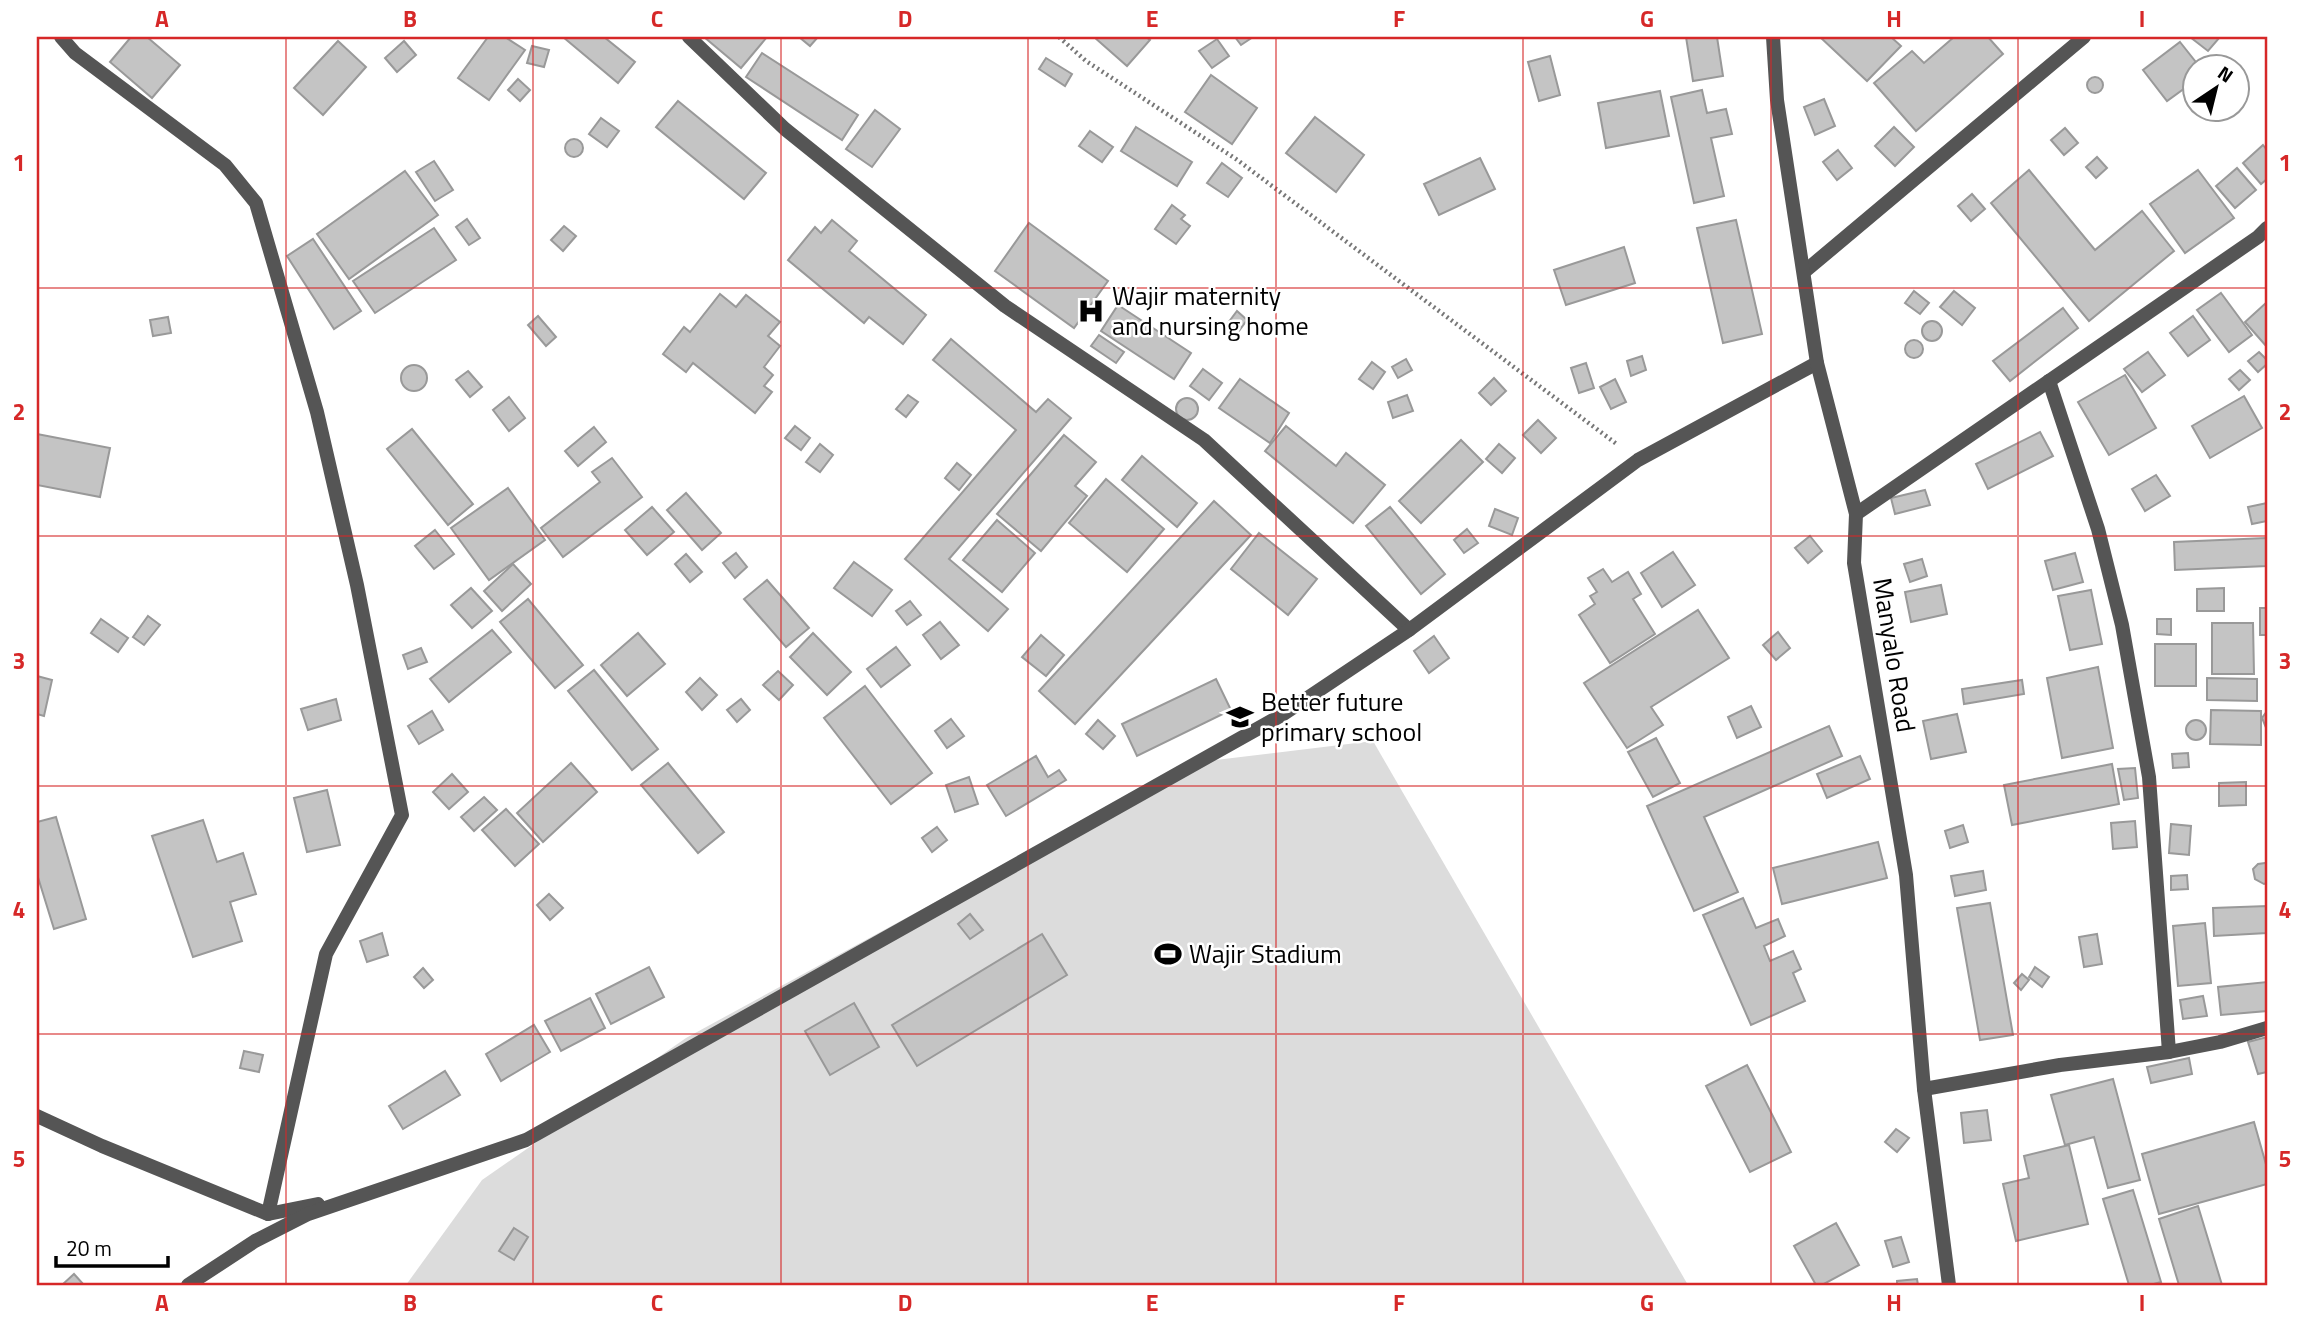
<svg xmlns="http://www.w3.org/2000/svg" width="2304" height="1322" viewBox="0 0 2304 1322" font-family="'Titillium Web',sans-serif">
	<rect width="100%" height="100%" fill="#fff"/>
	<!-- green -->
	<polygon fill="#dcdcdc" points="1373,741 1688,1285 406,1285 482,1180 686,1038 994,870 1199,762"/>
	<!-- building -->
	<g fill="#c4c4c4" stroke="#999" stroke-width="2">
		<polygon points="131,37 147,37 180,65 152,98 110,62"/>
		<polygon points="488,37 505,37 525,50 489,100 458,78"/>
		<polygon points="563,37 604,37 635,62 618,83"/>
		<polygon points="704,37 767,37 741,68"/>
		<polygon points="799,37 818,37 810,46"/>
		<polygon points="1094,37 1146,37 1150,40 1127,66"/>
		<polygon points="1235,37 1253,37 1241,45"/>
		<polygon points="1686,37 1717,37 1723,76 1693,81"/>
		<polygon points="1820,37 1891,37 1901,46 1867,81"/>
		<polygon points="1954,37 1988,37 2003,54 1916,131 1874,83 1912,51 1924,63"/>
		<polygon points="2190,37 2220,37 2208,51"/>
		<polygon points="1217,39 1229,56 1212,68 1199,51"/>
		<polygon points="338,41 366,67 323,115 294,88"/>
		<polygon points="404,41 416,55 397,72 385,58"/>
		<polygon points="2180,42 2199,66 2196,66 2196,80 2167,101 2143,70"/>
		<polygon points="532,46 549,50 544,67 527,63"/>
		<polygon points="762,53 858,115 842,140 746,77"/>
		<polygon points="1550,56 1560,95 1539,101 1528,62"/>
		<polygon points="1046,58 1072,74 1065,86 1039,69"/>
		<polygon points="1211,75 1257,108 1232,144 1185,112"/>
		<circle cx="2095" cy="85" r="8"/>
		<polygon points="518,79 530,90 520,101 508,90"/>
		<polygon points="1702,90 1707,113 1726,109 1732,134 1711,138 1724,196 1694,203 1671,97"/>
		<polygon points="1660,91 1669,136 1606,148 1598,103"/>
		<polygon points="1824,99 1835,126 1815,135 1804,107"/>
		<polygon points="678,101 766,173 744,199 656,127"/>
		<polygon points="875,110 900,129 872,167 846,149"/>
		<polygon points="1315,117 1364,155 1336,192 1286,153"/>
		<polygon points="601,118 619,131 607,147 589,134"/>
		<polygon points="1136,127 1192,162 1177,186 1121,151"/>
		<polygon points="1894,127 1914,147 1895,166 1875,146"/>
		<polygon points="2065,128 2078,143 2064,155 2051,140"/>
		<polygon points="1090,131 1113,147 1102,162 1079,146"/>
		<circle cx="574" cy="148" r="9"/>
		<polygon points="2263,145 2267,150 2267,179 2261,184 2243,163"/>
		<polygon points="1838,150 1852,168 1837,180 1823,162"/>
		<polygon points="2097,157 2107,168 2096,178 2086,167"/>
		<polygon points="1480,158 1495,189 1439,215 1424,184"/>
		<polygon points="434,161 453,190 435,201 416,172"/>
		<polygon points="1222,163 1242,178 1228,197 1207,183"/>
		<polygon points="2237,168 2256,190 2235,208 2216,186"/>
		<polygon points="2029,170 2095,250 2142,211 2174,251 2089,321 1991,203"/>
		<polygon points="2198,170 2234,218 2185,253 2150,204"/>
		<polygon points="405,171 438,215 349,279 317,234"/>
		<polygon points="1972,194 1985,209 1971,221 1958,206"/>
		<polygon points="1172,205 1185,215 1181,219 1190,226 1176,244 1155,229"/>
		<polygon points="467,219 480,238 469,245 456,227"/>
		<polygon points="832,220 857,241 849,251 926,315 903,344 869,317 864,323 788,260 815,227 821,233"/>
		<polygon points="1736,220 1762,334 1723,343 1697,228"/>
		<polygon points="1029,223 1108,281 1074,328 995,271"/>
		<polygon points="564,226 576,236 563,251 551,240"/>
		<polygon points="434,228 456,260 375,313 353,281"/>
		<polygon points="313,239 361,311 334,329 287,256"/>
		<polygon points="1624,247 1635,283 1566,305 1554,270"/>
		<polygon points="1914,291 1929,303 1920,314 1905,303"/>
		<polygon points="1954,291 1975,308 1962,325 1940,307"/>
		<polygon points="2221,293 2252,335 2229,352 2197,310"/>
		<polygon points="720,294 736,307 746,295 780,322 768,336 780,346 764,367 773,375 764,386 772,392 755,413 693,363 686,372 663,354 684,327 690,332"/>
		<polygon points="2267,302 2267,347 2245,322"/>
		<polygon points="1118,305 1191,353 1174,379 1101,331"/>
		<polygon points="2063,308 2078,328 2010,381 1993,361"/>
		<polygon points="1237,311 1247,320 1236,335 1225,327"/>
		<polygon points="538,316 556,337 546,346 528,325"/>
		<polygon points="2193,316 2210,340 2188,356 2170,333"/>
		<polygon points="168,317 171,333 153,336 150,320"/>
		<circle cx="1932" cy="331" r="10"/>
		<polygon points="1099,335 1124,352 1116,363 1091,346"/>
		<polygon points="951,339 1036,412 1048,399 1071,418 949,559 1008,609 988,631 905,559 1016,430 933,360"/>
		<circle cx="1914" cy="349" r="9"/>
		<polygon points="2148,352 2165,375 2142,392 2124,369"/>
		<polygon points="2259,352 2267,360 2267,364 2258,372 2248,361"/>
		<polygon points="1642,356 1646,370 1631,376 1627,361"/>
		<polygon points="1406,359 1412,370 1398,378 1392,367"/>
		<polygon points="1372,362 1385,372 1373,389 1359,379"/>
		<polygon points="1586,363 1594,388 1579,393 1571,368"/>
		<circle cx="414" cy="378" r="13"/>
		<polygon points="1203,369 1222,383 1209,400 1190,386"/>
		<polygon points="2240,370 2250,380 2239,390 2229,379"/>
		<polygon points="468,371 482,387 470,397 456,380"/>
		<polygon points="2125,375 2156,428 2109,455 2078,402"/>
		<polygon points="1494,378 1506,391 1491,405 1479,393"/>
		<polygon points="1240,379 1289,413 1270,443 1219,408"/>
		<polygon points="1615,379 1626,402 1611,409 1600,387"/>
		<polygon points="908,395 918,402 906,417 896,409"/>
		<polygon points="1407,395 1413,411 1393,418 1388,402"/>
		<polygon points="2244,396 2262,428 2210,458 2192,426"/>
		<polygon points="509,397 525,418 509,431 493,410"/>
		<circle cx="1187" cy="409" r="11"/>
		<polygon points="1538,420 1556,438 1541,453 1523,435"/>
		<polygon points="795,426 810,438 801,450 785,438"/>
		<polygon points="1286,426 1336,466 1346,453 1385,485 1353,523 1265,451"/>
		<polygon points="594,427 606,442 578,466 565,451"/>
		<polygon points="412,429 473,504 448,525 387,449"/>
		<polygon points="2040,432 2053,456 1988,489 1976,464"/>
		<polygon points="37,434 110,448 100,497 37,485"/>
		<polygon points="1064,435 1096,462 1075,486 1087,496 1041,551 997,514"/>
		<polygon points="1461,440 1483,462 1421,523 1399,501"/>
		<polygon points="820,444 833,455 820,472 806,462"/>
		<polygon points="1499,444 1515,458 1502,473 1486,459"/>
		<polygon points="1142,456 1197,503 1177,527 1122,480"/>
		<polygon points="612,458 642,497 563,557 541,528 600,482 592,472"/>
		<polygon points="957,463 971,475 959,490 945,478"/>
		<polygon points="2156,475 2170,496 2145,511 2132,489"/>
		<polygon points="1106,479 1164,529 1127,572 1069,523"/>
		<polygon points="508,488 545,540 489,580 451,528"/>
		<polygon points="1925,490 1930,505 1895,514 1891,498"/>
		<polygon points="686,493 721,533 702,550 667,510"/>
		<polygon points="1214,501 1251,535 1075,724 1039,691"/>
		<polygon points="2267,503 2267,521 2252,524 2248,507"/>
		<polygon points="652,507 674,532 647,555 625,530"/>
		<polygon points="1390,507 1445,574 1421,594 1366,526"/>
		<polygon points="1495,509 1518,518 1512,535 1489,526"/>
		<polygon points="997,520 1035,553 1002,592 963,560"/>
		<polygon points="1467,529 1478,543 1464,553 1454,540"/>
		<polygon points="435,530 454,554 434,569 415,546"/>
		<polygon points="1259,533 1317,579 1288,615 1231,569"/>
		<polygon points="1810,536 1822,551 1808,563 1795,548"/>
		<polygon points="2266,538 2267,566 2175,570 2174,542"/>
		<polygon points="1673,552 1695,585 1662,607 1641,573"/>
		<polygon points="736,553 747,567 735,578 723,563"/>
		<polygon points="2075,553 2083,582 2053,590 2045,561"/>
		<polygon points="686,554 702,572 690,582 675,564"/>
		<polygon points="1922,559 1927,576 1910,582 1904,564"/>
		<polygon points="854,562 892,590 872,616 834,588"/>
		<polygon points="513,564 531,584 502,611 484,591"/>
		<polygon points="1603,569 1612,582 1628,572 1641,594 1633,599 1655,634 1610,663 1579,615 1595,604 1590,596 1597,592 1588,578"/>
		<polygon points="767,580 809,628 786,647 744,599"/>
		<polygon points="1941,585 1947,614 1911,622 1905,592"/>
		<polygon points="471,588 492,611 472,628 451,605"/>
		<polygon points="2224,588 2224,611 2197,611 2197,589"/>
		<polygon points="2091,590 2102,644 2070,650 2058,596"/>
		<polygon points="528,599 583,665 555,688 500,622"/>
		<polygon points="910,601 921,615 907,625 896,611"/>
		<rect x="2260" y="608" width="7" height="27"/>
		<polygon points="1698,610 1729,658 1651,707 1663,725 1627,748 1584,683"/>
		<polygon points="148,616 160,625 144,645 133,637"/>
		<polygon points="101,619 128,638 118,652 91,633"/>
		<polygon points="2157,619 2171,619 2171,635 2157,634"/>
		<polygon points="940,622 959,645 941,659 923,635"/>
		<polygon points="2212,623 2253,623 2254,674 2212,674"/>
		<polygon points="492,630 511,652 449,702 430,679"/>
		<polygon points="1778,632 1790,648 1776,660 1763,645"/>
		<polygon points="638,633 665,664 627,696 601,665"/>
		<polygon points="813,633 851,672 827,695 790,657"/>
		<polygon points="1041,635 1064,655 1046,676 1022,657"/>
		<polygon points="1434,636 1449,658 1429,673 1414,651"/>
		<rect x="2155" y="644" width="41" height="42"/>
		<polygon points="896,647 910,665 881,687 867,669"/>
		<polygon points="421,648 427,662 408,669 403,655"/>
		<polygon points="2098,667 2113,748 2062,758 2047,678"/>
		<polygon points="594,670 658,749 632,770 568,691"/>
		<polygon points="778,671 793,685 779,700 763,685"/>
		<polygon points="37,676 52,680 44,716 37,714"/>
		<polygon points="700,678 717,695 702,710 686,692"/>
		<polygon points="2207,678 2257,679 2257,701 2207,700"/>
		<polygon points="1216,679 1231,710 1137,756 1122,724"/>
		<polygon points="2022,680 2024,694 1964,704 1962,689"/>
		<polygon points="865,686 932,773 891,804 824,718"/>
		<polygon points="336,699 341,720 308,730 301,709"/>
		<polygon points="741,699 750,710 737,722 727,710"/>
		<polygon points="1751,706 1761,727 1737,738 1728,717"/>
		<polygon points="2211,710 2261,711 2261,745 2210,744"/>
		<polygon points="432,711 443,730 419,744 408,726"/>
		<polygon points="2267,711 2267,730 2262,718"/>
		<polygon points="1957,714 1966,752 1931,759 1923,721"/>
		<polygon points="951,719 964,736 947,748 935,731"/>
		<circle cx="2196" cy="730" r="10"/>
		<polygon points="1098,720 1115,736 1103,749 1086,734"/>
		<polygon points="1829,726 1842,756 1704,817 1738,892 1694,911 1647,806"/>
		<polygon points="1656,738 1680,783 1653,797 1628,752"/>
		<polygon points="2188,753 2189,767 2173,768 2172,754"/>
		<polygon points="1036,756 1048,777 1059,770 1066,780 1006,816 987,785"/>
		<polygon points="1860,756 1870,779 1827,798 1817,774"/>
		<polygon points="571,763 597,792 543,842 517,813"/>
		<polygon points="668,763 724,832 698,853 641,785"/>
		<polygon points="2112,764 2119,804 2012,825 2004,785"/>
		<polygon points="2135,768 2138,798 2124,800 2118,769"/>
		<polygon points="452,774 468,792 449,809 433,792"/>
		<polygon points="969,777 978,804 955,812 946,785"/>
		<polygon points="2246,782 2246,805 2219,806 2219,783"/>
		<polygon points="327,790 340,845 307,852 294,798"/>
		<polygon points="484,797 497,810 474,831 461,817"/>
		<polygon points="506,809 539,844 515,866 482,830"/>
		<polygon points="56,817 86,919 54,929 37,874 37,822"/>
		<polygon points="203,820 217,862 243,853 256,894 230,902 242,941 193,957 152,836"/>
		<polygon points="2135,821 2137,847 2113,849 2111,823"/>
		<polygon points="2171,824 2191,826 2189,855 2169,853"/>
		<polygon points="1963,825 1968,842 1950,848 1945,831"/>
		<polygon points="937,827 947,840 932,852 922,838"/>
		<polygon points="1878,842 1887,878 1782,904 1773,868"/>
		<polygon points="2265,863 2267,863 2267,883 2264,884 2255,879 2253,869 2258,864"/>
		<polygon points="1983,871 1986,890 1955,896 1951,876"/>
		<polygon points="2187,875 2188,889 2171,890 2171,876"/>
		<polygon points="549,894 563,908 550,920 537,905"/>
		<polygon points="1743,898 1756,928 1778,919 1785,936 1764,946 1770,961 1793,951 1801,969 1793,973 1805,1001 1751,1025 1703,915"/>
		<polygon points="1990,903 2013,1035 1980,1040 1957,908"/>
		<polygon points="2267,906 2267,933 2214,936 2213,908"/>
		<polygon points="970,914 983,930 970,939 958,924"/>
		<polygon points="2205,923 2211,983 2178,986 2173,926"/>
		<polygon points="382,933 388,955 367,962 360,941"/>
		<polygon points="1042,934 1067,975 917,1066 892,1025"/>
		<polygon points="2097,934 2102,964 2084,967 2079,937"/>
		<polygon points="649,967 664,997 611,1024 596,994"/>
		<polygon points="2035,967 2049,977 2042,987 2029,977"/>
		<polygon points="423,968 433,980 424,988 414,977"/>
		<polygon points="2022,974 2029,980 2021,990 2014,983"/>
		<polygon points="2267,982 2267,1011 2221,1015 2218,987"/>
		<polygon points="2203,996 2207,1016 2183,1019 2180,1000"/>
		<polygon points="590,998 605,1028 561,1051 545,1021"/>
		<polygon points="854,1003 879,1047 830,1075 805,1031"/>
		<polygon points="534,1025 550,1052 501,1081 486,1054"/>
		<polygon points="2267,1037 2267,1072 2258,1074 2248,1042"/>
		<polygon points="244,1051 263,1055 259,1072 240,1068"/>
		<polygon points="2189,1058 2192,1074 2151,1083 2147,1067"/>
		<polygon points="1747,1065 1791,1152 1750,1172 1706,1086"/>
		<polygon points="445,1071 460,1095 403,1129 389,1106"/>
		<polygon points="2113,1079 2140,1180 2108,1188 2094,1137 2065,1145 2051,1095"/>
		<polygon points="1987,1110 1991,1140 1964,1143 1961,1113"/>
		<polygon points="2254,1122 2267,1168 2267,1184 2159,1214 2142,1154"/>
		<polygon points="1896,1129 1909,1138 1897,1152 1885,1142"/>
		<polygon points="2069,1145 2088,1224 2016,1241 2003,1184 2029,1178 2024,1156"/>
		<polygon points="2133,1190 2161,1282 2150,1285 2129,1285 2103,1199"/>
		<polygon points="2198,1206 2222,1285 2179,1285 2159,1219"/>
		<polygon points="1836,1223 1859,1265 1822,1285 1816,1285 1794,1246"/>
		<polygon points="514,1228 528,1237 514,1260 499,1251"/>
		<polygon points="1901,1237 1909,1262 1893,1267 1885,1241"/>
		<polygon points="74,1274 84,1285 62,1285"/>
		<polygon points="1917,1279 1918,1285 1897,1285 1897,1281"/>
	</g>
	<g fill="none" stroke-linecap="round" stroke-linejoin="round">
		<!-- path -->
		<polyline stroke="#777" stroke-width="4.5" stroke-dasharray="2 3.5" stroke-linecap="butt" points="1059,37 1086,61 1236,159 1618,445"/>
		<!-- minor -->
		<g stroke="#555" stroke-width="14">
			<polyline points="61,37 75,53 225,165 256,203 317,412 357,585 402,815 326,954 268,1214"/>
			<polyline points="689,37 785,129 1005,306 1204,440 1409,630"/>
			<polyline points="1804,272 2084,37"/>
			<polyline points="2049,381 2098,529 2122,625 2149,777 2169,1052"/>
			<polyline points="1856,514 2258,237 2267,228"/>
			<polyline points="1924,1089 2060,1065 2169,1052 2220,1042 2267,1028"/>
			<polyline points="37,1116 102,1146 268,1214 318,1204"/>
			<polyline points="188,1285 255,1241 308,1214 526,1140 1282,715 1409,630 1638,460 1817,363"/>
		</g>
		<!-- tertiary -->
		<polyline stroke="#555" stroke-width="14" points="1773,37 1777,100 1817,363 1856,514 1854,563 1906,875 1924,1089 1949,1285"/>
	</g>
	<!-- grid -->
	<path fill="none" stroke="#d62828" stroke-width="2" stroke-opacity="0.55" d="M286,37V1285M533,37V1285M781,37V1285M1028,37V1285M1276,37V1285M1523,37V1285M1771,37V1285M2018,37V1285M37,288H2267M37,536H2267M37,786H2267M37,1034H2267"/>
	<!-- icons -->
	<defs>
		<g id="hospital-bare" transform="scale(2.1)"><path d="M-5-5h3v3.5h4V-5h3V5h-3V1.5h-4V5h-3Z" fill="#000" stroke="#fff" stroke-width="2.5" paint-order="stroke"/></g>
		<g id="school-bare" transform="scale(2.1)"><path d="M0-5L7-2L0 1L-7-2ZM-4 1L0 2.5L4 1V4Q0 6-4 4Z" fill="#000" stroke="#fff" stroke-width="2.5" paint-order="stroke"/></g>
		<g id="stadium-bare" transform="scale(2.1)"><path d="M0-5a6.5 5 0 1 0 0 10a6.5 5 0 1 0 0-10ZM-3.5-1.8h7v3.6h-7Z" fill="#000" stroke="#fff" stroke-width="2.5" paint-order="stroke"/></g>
	</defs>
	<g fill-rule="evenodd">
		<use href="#hospital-bare" x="1091" y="311"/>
		<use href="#school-bare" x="1240" y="717"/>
		<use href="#stadium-bare" x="1168" y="954"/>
	</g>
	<g text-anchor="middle" stroke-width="5" stroke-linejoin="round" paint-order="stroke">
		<!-- poi labels -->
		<g font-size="26" fill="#000" stroke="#fff" text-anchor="start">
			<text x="1112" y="305">Wajir maternity<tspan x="1112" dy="30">and nursing home</tspan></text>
			<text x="1261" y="711">Better future<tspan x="1261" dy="30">primary school</tspan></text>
			<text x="1189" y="963">Wajir Stadium</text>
		</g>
		<!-- street labels -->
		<g font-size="26" fill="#000" stroke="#fff">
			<text transform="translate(1894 655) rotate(81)" y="9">Manyalo Road</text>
		</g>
	</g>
	<!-- border -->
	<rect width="2304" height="1322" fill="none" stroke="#ffffff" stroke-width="77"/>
	<!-- north arrow -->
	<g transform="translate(2216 88) rotate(35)"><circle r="33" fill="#ffffff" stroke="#999999" stroke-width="2"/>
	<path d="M0-5L12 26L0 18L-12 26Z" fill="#000000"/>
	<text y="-10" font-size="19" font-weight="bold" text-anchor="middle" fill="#000000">N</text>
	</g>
	<!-- scale -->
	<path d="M56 1256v10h112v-10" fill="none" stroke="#000000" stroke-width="3.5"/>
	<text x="66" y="1256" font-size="21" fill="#000000" stroke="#ffffff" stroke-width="5" paint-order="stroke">20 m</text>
	<rect x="38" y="38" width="2228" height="1246" fill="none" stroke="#d62828" stroke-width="2.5"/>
	<g font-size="23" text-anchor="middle" font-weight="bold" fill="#d62828">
		<text x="162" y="27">A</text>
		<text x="410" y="27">B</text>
		<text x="657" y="27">C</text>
		<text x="905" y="27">D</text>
		<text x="1152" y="27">E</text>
		<text x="1399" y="27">F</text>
		<text x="1647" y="27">G</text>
		<text x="1894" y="27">H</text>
		<text x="2142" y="27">I</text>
		<text x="19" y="171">1</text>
		<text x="2285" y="171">1</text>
		<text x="19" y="420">2</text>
		<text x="2285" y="420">2</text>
		<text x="19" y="669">3</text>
		<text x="2285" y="669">3</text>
		<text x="19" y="918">4</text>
		<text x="2285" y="918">4</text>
		<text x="19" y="1167">5</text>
		<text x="2285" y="1167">5</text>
		<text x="162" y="1311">A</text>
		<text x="410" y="1311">B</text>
		<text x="657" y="1311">C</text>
		<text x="905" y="1311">D</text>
		<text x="1152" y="1311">E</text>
		<text x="1399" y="1311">F</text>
		<text x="1647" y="1311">G</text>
		<text x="1894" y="1311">H</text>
		<text x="2142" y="1311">I</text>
	</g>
</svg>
